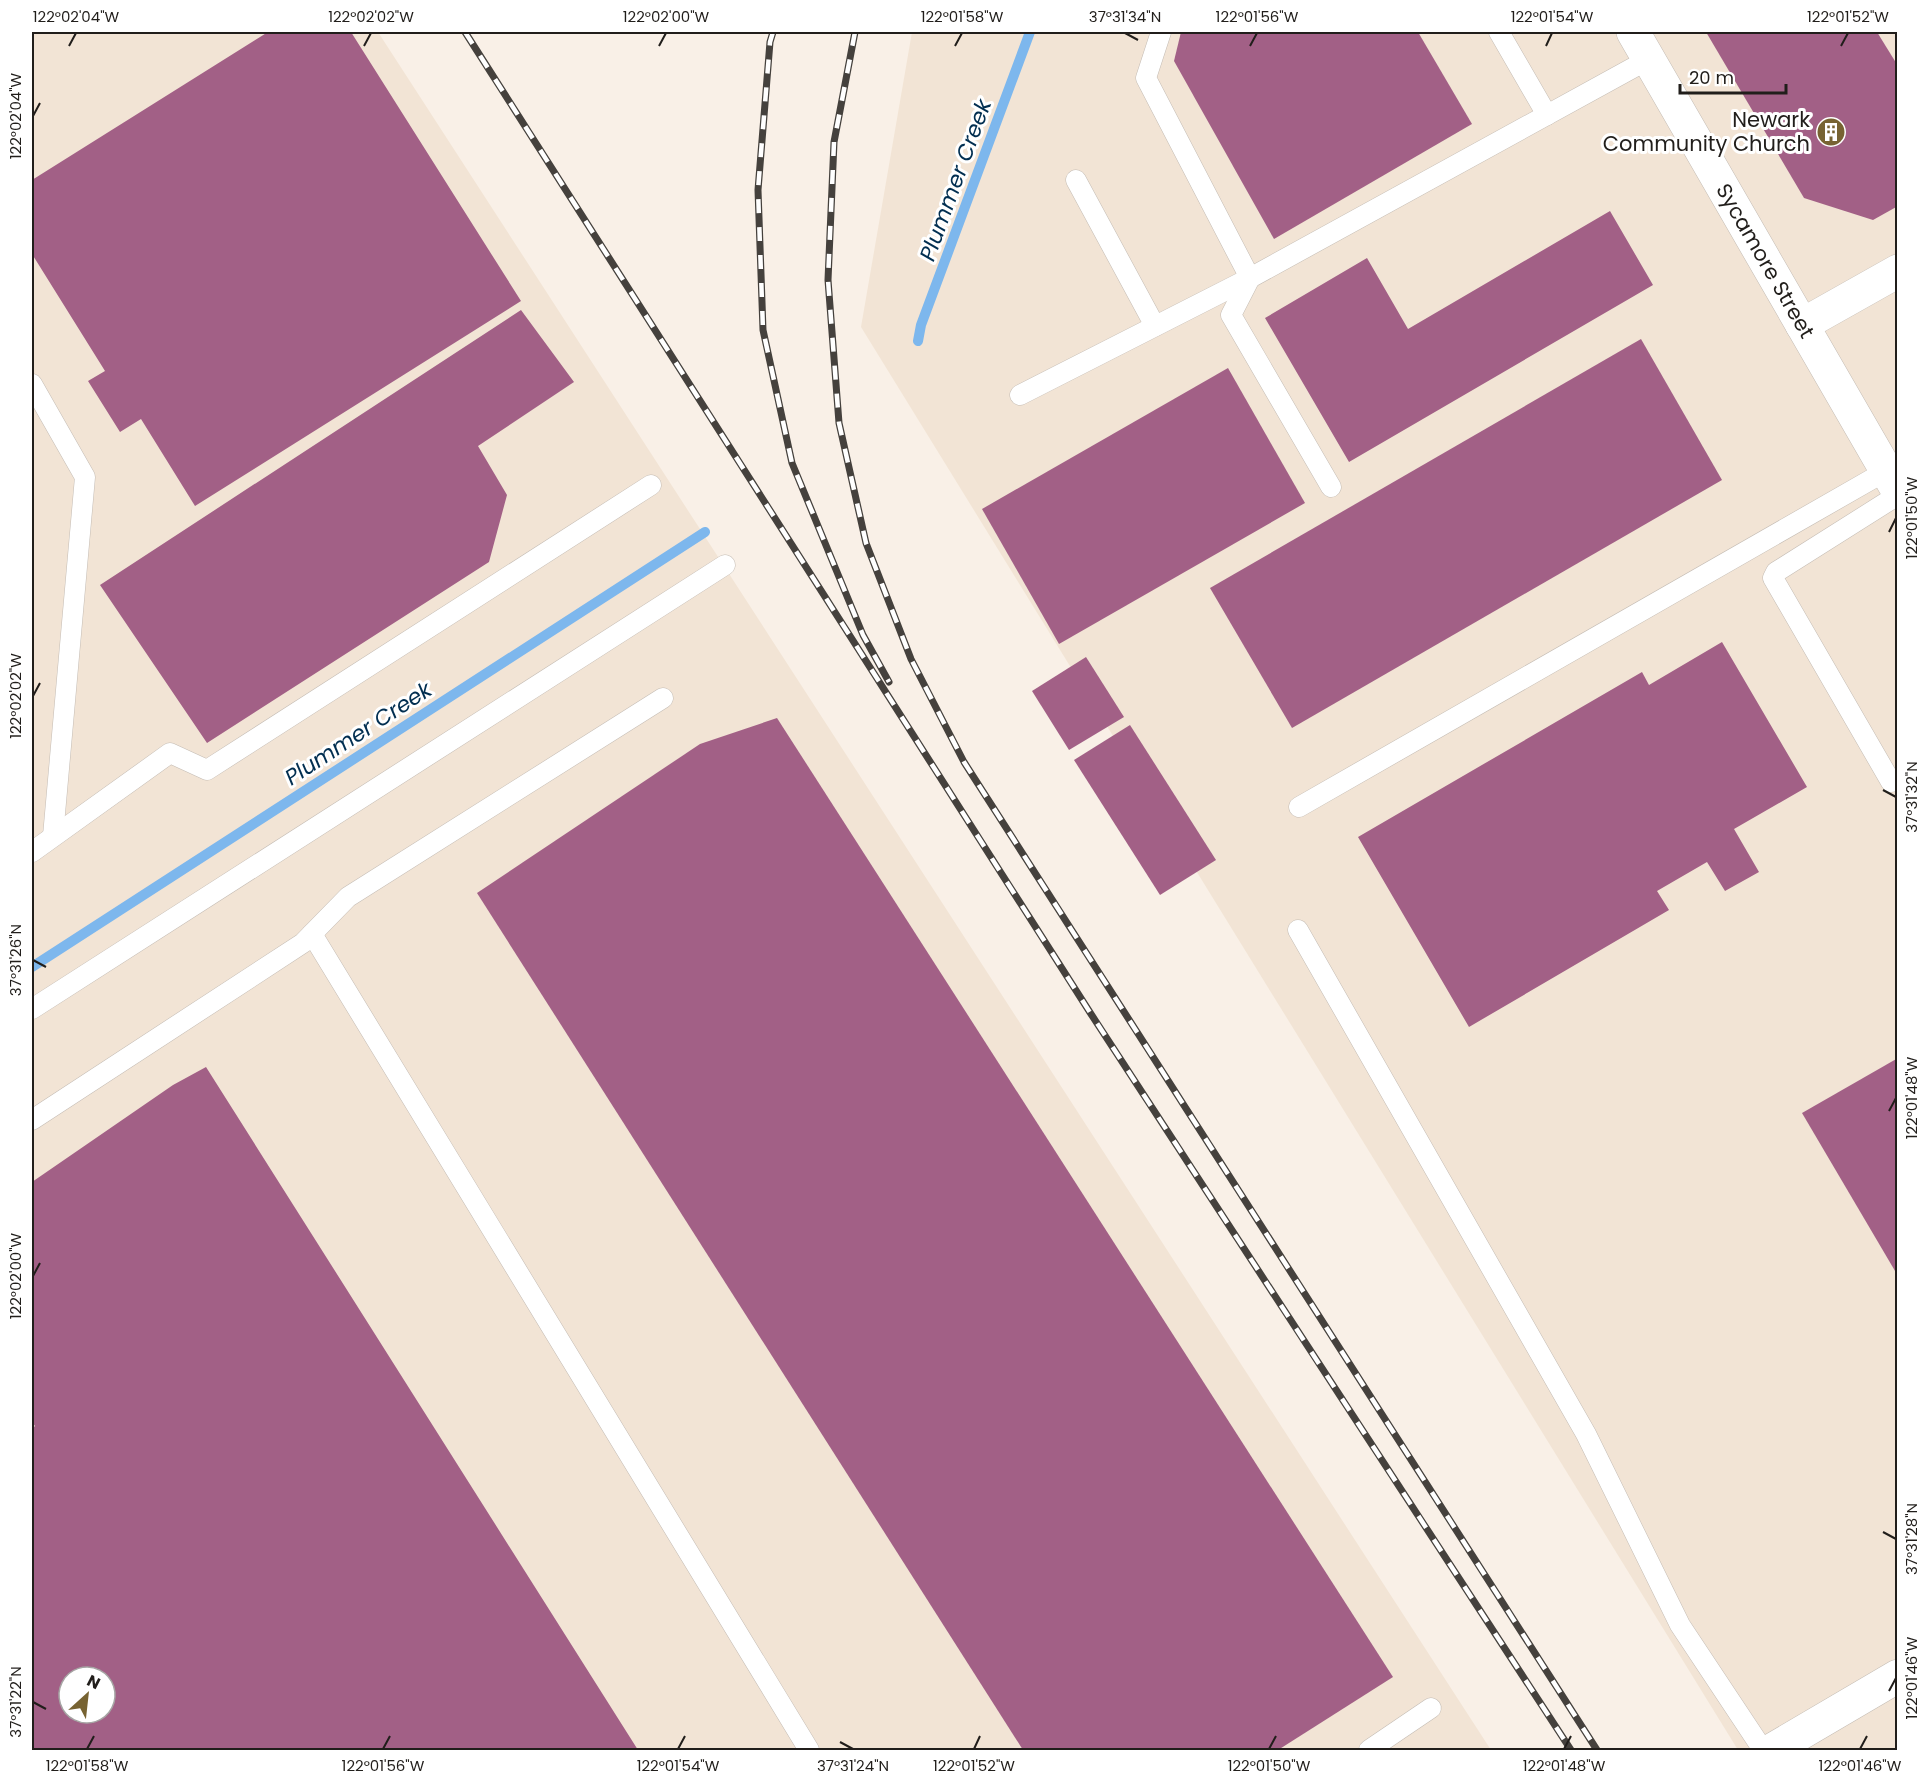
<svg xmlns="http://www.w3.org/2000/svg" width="1929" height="1782" viewBox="0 0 1929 1782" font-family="Poppins,sans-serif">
	<rect width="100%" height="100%" fill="#f9f0e7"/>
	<!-- built -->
	<g fill="#f2e4d5" fill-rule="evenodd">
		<path d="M32,32H378L1491,1750H32ZM69,1677H105V1713H69Z"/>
		<polygon points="912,32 1897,32 1897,1750 1738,1750 861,327"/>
	</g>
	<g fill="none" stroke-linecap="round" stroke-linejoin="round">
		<!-- stream -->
		<g stroke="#7db7ed" stroke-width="10">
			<polyline points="918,341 921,325 1030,32"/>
			<polyline points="32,967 705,532"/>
		</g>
	</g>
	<!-- building -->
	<g fill="#a26086" fill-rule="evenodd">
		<polygon points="268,32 351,32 521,301 195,506 141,419 120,432 88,381 105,371 32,254 32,180"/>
		<polygon points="1181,32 1418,32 1472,124 1274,239 1174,61"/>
		<polygon points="1706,32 1877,32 1898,66 1898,206 1873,220 1804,198"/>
		<polygon points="1610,211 1653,285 1349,462 1265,318 1367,258 1408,329"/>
		<polygon points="521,310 574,382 478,446 507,495 489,562 207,743 100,585"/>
		<polygon points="1641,339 1722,480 1292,728 1210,588"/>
		<polygon points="1228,368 1305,503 1059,644 982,509"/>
		<polygon points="1722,642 1807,787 1734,829 1759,872 1725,891 1707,862 1657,891 1669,910 1469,1027 1358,837 1642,672 1649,685"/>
		<polygon points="1086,657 1124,717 1069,750 1032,691"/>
		<polygon points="777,718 1393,1677 1278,1750 1023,1750 477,893 700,744"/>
		<polygon points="1130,725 1216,860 1160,895 1074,760"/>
		<polygon points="1898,1058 1898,1276 1802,1113"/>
		<path d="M206,1067L638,1750H32V1429L35,1426L32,1422V1182L173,1085ZM69,1677H105V1713H69Z"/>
	</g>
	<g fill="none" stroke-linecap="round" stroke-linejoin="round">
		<!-- service casing -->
		<g stroke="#c4bcb4" stroke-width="21">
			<g id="service">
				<polyline points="1161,32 1146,78 1250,278 1649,59"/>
				<polyline points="1499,32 1547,115"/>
				<polyline points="1076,180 1155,326"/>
				<polyline points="1250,278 1231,315 1331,487"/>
				<polyline points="32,384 85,477 53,836"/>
				<polyline points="1020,395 1250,278"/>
				<polyline points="1891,782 1773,578 1776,572 1898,495"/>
				<polyline points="1299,807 1886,471"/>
				<polyline points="32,852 170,753 207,770 651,485"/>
				<polyline points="1298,930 1586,1434 1680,1625 1763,1750"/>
				<polyline points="312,934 809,1750"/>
				<polyline points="32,1009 725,565"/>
				<polyline points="32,1120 303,943 348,897 663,698"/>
				<polyline points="1369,1750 1431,1708"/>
			</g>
		</g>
		<!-- minor casing -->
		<g stroke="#c4bcb4" stroke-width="34">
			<polyline id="minor" points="1802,325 1898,271"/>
		</g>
		<!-- tertiary casing -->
		<g stroke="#c4bcb4" stroke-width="34">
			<g id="tertiary">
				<polyline points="1633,32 1898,491"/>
				<polyline points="1772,1750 1898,1676"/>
			</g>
		</g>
		<!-- service -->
		<use href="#service" stroke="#fff" stroke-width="20"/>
		<!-- minor -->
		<use href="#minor" stroke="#fff" stroke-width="33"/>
		<!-- tertiary -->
		<use href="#tertiary" stroke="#fff" stroke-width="33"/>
		<!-- rail casing -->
		<g stroke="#45413d" stroke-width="7">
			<g id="rail">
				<polyline points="465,32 1091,1014 1571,1750"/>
				<polyline points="773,32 770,42 758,190 763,330 792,463 863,635 889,682"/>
				<polyline points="855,32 834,142 828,280 839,423 866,543 911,659 964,762 1597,1750"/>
			</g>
		</g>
		<!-- rail -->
		<use href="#rail" stroke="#fff" stroke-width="4.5" stroke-dasharray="14" stroke-linecap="butt"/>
	</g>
	<!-- ticks -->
	<path fill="none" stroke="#211e1b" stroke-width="2" d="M1125,33L1138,40M69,46L76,33M364,46L371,33M659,46L666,33M955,46L962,33M1250,46L1257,33M1546,46L1552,33M1841,46L1848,33M33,116L40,103M1889,532L1896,518M33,696L40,683M1883,790L1896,797M33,960L46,967M1889,1111L1896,1098M33,1276L40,1263M1883,1532L1896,1539M1889,1691L1896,1678M33,1702L46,1709M840,1742L853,1749M87,1749L94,1736M383,1749L390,1736M678,1749L685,1736M974,1749L980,1736M1269,1749L1276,1736M1564,1749L1571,1736M1860,1749L1867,1736"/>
	<!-- icons -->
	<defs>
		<g id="building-disc" transform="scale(1.5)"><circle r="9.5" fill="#776332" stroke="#fff"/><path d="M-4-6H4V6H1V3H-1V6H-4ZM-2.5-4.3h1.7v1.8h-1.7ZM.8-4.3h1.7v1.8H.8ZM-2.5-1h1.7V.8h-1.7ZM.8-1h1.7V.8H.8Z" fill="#fff"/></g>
	</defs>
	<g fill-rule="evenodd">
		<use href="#building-disc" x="1831" y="132"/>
	</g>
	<g text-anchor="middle" stroke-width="6" stroke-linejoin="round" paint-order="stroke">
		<!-- poi labels -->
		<g font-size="21" fill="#211e1b" stroke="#fff" text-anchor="end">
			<text x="1810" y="127">Newark<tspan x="1810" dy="24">Community Church</tspan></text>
		</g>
		<!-- street labels -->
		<g font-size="21" fill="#211e1b" stroke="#fff">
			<text transform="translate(1765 261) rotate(60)" y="7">Sycamore Street</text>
		</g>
		<!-- water labels -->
		<g font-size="22" font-style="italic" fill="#012e50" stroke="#fff">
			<text transform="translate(955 180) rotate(-70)" y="8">Plummer Creek</text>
			<text transform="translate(358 733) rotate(-33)" y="8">Plummer Creek</text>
		</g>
	</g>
	<!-- border -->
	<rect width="1929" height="1782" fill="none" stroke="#ffffff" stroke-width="66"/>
	<!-- north arrow -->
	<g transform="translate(87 1695) rotate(27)"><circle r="28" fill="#ffffff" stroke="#a6a5a4" stroke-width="1.5"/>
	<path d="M0-4.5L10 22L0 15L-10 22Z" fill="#776332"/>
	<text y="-9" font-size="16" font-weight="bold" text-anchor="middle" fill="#211e1b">N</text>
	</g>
	<!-- scale -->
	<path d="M1680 84v9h106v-9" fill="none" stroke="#211e1b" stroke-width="3"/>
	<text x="1689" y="84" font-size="18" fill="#211e1b" stroke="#ffffff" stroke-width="4.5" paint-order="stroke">20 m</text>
	<rect x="33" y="33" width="1863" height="1716" fill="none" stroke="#211e1b" stroke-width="2"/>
	<g font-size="15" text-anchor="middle" fill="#211e1b">
		<text x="76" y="22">122°02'04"W</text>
		<text x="371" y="22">122°02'02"W</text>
		<text x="666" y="22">122°02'00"W</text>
		<text x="962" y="22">122°01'58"W</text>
		<text x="1125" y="22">37°31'34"N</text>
		<text x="1257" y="22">122°01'56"W</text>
		<text x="1552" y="22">122°01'54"W</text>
		<text x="1848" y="22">122°01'52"W</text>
		<text transform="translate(16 116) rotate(-90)" y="5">122°02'04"W</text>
		<text transform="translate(1912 518) rotate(-90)" y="5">122°01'50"W</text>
		<text transform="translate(16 696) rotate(-90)" y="5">122°02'02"W</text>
		<text transform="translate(1912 797) rotate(-90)" y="5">37°31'32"N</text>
		<text transform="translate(16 960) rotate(-90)" y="5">37°31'26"N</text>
		<text transform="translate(1912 1098) rotate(-90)" y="5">122°01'48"W</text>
		<text transform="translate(16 1276) rotate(-90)" y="5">122°02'00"W</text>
		<text transform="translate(1912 1539) rotate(-90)" y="5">37°31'28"N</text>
		<text transform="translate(1912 1678) rotate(-90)" y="5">122°01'46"W</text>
		<text transform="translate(16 1702) rotate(-90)" y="5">37°31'22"N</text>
		<text x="87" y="1771">122°01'58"W</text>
		<text x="383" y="1771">122°01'56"W</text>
		<text x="678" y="1771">122°01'54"W</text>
		<text x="853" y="1771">37°31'24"N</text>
		<text x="974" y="1771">122°01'52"W</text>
		<text x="1269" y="1771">122°01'50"W</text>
		<text x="1564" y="1771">122°01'48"W</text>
		<text x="1860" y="1771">122°01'46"W</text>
	</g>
</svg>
